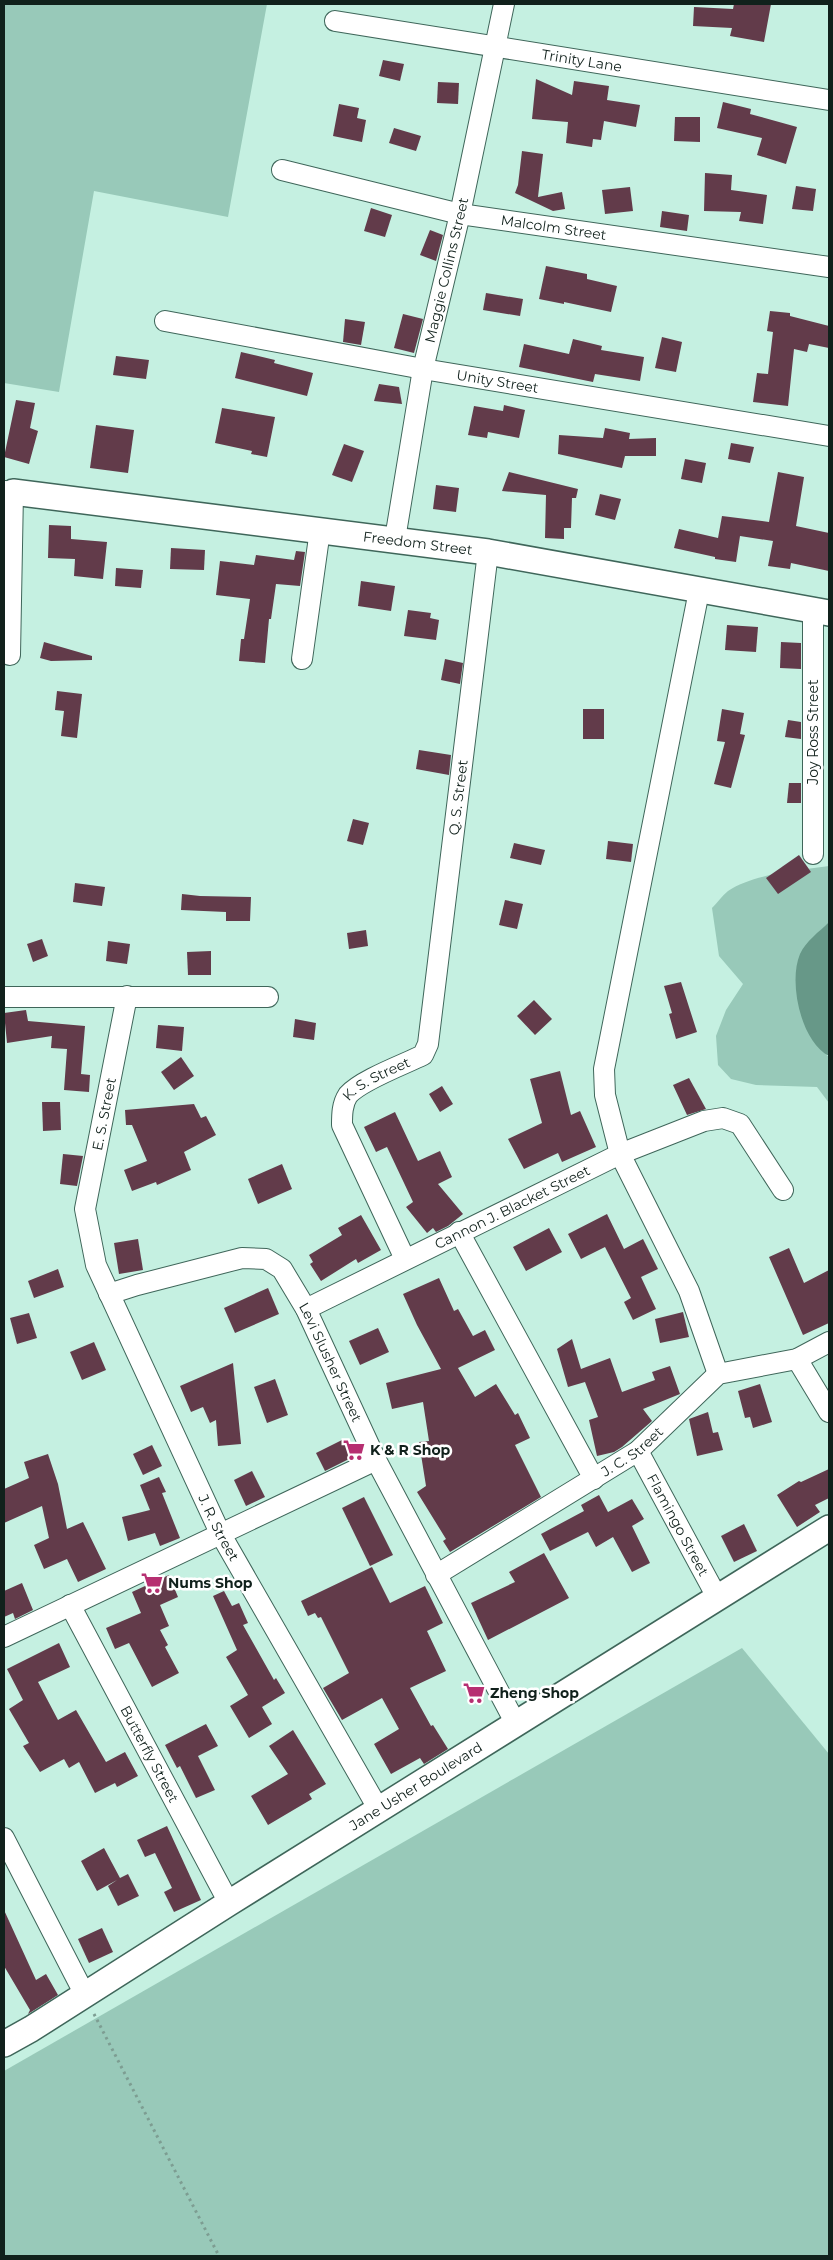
<svg xmlns="http://www.w3.org/2000/svg" width="833" height="2260" viewBox="0 0 833 2260" font-family="Montserrat,sans-serif">
	<rect width="100%" height="100%" fill="#c5f0e1"/>
	<!-- green -->
	<g fill="#98c9b9">
		<polygon points="4,4 267,4 228,217 94,191 59,392 4,383"/>
		<path d="M829,866V922L808,943L827,1056H829V1103L817,1087L756,1085L731,1079L718,1065L716,1036L726,1010L743,984L719,956L712,908C717,903 722,896 728,891C752,874 800,870 829,866Z"/>
		<polygon points="742,1648 829,1754 829,2256 4,2256 4,2071"/>
	</g>
	<!-- water -->
	<path fill="#679888" d="M829,922V1056C801,1042 788,982 800,954C806,941 819,932 829,922Z"/>
	<!-- building -->
	<g fill="#623b4a">
		<polygon points="734,4 771,4 764,42 730,36 732,28 693,26 694,7 733,9"/>
		<polygon points="383,60 404,64 400,81 379,76"/>
		<polygon points="536,79 572,95 574,81 609,86 607,100 640,105 636,127 604,121 601,140 593,139 592,147 566,143 568,122 532,119"/>
		<polygon points="438,82 459,83 458,104 437,103"/>
		<polygon points="723,102 751,109 750,114 797,127 786,164 757,155 762,138 717,128"/>
		<polygon points="339,104 359,108 357,118 366,120 362,142 333,136"/>
		<polygon points="675,117 700,117 700,142 674,141"/>
		<polygon points="394,128 421,136 416,151 389,143"/>
		<polygon points="522,151 543,154 538,197 562,192 565,209 553,211 515,193 518,185"/>
		<polygon points="705,173 732,175 731,190 767,195 763,224 739,221 741,212 704,211"/>
		<polygon points="796,186 816,189 813,211 792,209"/>
		<polygon points="630,187 633,211 605,214 602,190"/>
		<polygon points="371,208 392,215 385,237 364,231"/>
		<polygon points="662,211 689,215 687,231 660,227"/>
		<polygon points="430,230 443,235 436,261 420,255"/>
		<polygon points="546,266 587,274 587,279 617,286 611,312 564,302 564,304 539,299"/>
		<polygon points="486,293 523,299 520,316 483,310"/>
		<polygon points="770,311 790,313 790,316 829,326 829,348 809,344 807,352 794,349 788,406 753,402 757,373 768,374 773,332 767,331"/>
		<polygon points="403,314 423,319 414,353 394,348"/>
		<polygon points="345,319 365,322 361,345 343,342"/>
		<polygon points="662,337 682,342 676,372 655,368"/>
		<polygon points="573,339 602,346 601,350 644,357 640,381 595,374 593,382 519,367 524,344 569,354"/>
		<polygon points="241,352 275,360 274,363 313,373 307,396 235,378"/>
		<polygon points="116,356 149,360 146,379 113,375"/>
		<polygon points="379,384 399,387 402,404 374,401"/>
		<polygon points="16,400 35,403 30,428 38,431 29,464 4,457"/>
		<polygon points="504,405 525,410 519,438 488,432 487,438 468,435 474,406 503,411"/>
		<polygon points="222,408 275,417 267,457 251,454 252,451 215,443"/>
		<polygon points="96,425 134,430 128,473 90,468"/>
		<polygon points="605,428 630,433 629,439 656,438 656,456 625,456 622,468 558,454 559,435 603,438"/>
		<polygon points="731,443 754,447 750,463 728,459"/>
		<polygon points="344,444 364,451 352,482 332,475"/>
		<polygon points="685,459 706,463 702,483 681,479"/>
		<polygon points="509,472 578,489 576,498 572,498 571,528 564,528 564,539 545,538 546,495 502,491"/>
		<polygon points="778,472 804,477 796,526 829,533 829,571 791,563 790,569 768,566 773,541 740,536 736,562 715,559 715,557 674,548 679,529 718,538 722,516 769,522"/>
		<polygon points="436,485 459,488 456,512 433,509"/>
		<polygon points="600,494 621,499 615,520 595,515"/>
		<polygon points="49,525 71,526 71,539 107,542 103,579 74,576 75,559 48,558"/>
		<polygon points="171,548 205,550 204,570 170,569"/>
		<polygon points="296,551 305,552 300,586 276,584 271,619 269,619 265,663 239,661 241,639 244,639 250,599 216,595 220,561 254,565 256,555 294,560"/>
		<polygon points="116,568 143,570 141,588 115,586"/>
		<polygon points="361,581 395,586 391,611 358,606"/>
		<polygon points="408,610 431,613 430,618 439,620 436,640 404,636"/>
		<polygon points="727,625 758,627 756,652 725,650"/>
		<polygon points="44,642 92,656 92,660 51,661 40,658"/>
		<polygon points="781,642 801,643 801,669 780,668"/>
		<polygon points="445,659 463,663 460,684 441,680"/>
		<polygon points="57,691 82,694 77,738 61,736 64,711 55,710"/>
		<rect x="583" y="709" width="21" height="30"/>
		<polygon points="722,709 744,713 740,734 745,735 731,788 714,784 725,742 717,741"/>
		<polygon points="788,720 801,722 801,739 785,737"/>
		<polygon points="419,750 451,755 449,775 416,769"/>
		<polygon points="789,783 801,783 801,803 787,803"/>
		<polygon points="353,819 369,823 363,845 347,841"/>
		<polygon points="608,841 633,844 631,862 606,859"/>
		<polygon points="514,843 545,850 541,865 510,858"/>
		<polygon points="799,855 811,872 778,894 766,878"/>
		<polygon points="75,883 105,887 102,906 73,902"/>
		<polygon points="182,894 200,896 251,897 250,921 226,921 226,912 181,910"/>
		<polygon points="505,900 523,904 517,929 499,925"/>
		<polygon points="366,930 368,946 349,949 347,933"/>
		<polygon points="42,939 48,956 33,962 27,944"/>
		<polygon points="108,941 130,944 127,964 106,961"/>
		<polygon points="211,951 211,975 188,975 187,952"/>
		<polygon points="681,982 697,1032 676,1039 669,1014 672,1013 664,986"/>
		<polygon points="534,1000 552,1019 535,1035 517,1016"/>
		<polygon points="26,1010 28,1021 85,1026 81,1074 90,1075 89,1092 64,1090 67,1049 51,1048 52,1036 7,1043 4,1013"/>
		<polygon points="295,1019 316,1023 314,1040 293,1037"/>
		<polygon points="158,1025 184,1027 182,1051 156,1048"/>
		<polygon points="181,1057 194,1076 174,1090 161,1072"/>
		<polygon points="560,1071 571,1115 580,1111 596,1147 562,1162 558,1153 524,1169 508,1139 542,1123 530,1079"/>
		<polygon points="689,1078 706,1109 687,1115 673,1085"/>
		<polygon points="442,1086 453,1104 440,1112 429,1094"/>
		<polygon points="42,1102 60,1102 61,1130 43,1131"/>
		<polygon points="194,1104 201,1118 206,1116 216,1135 184,1152 191,1170 157,1185 156,1182 132,1191 124,1170 147,1161 132,1125 126,1125 125,1110"/>
		<polygon points="395,1112 418,1161 440,1151 452,1177 438,1184 463,1214 448,1226 436,1232 433,1228 427,1233 406,1207 413,1202 387,1147 376,1152 364,1127"/>
		<polygon points="63,1154 83,1156 77,1186 60,1184"/>
		<polygon points="282,1164 292,1189 258,1204 248,1179"/>
		<polygon points="607,1214 624,1249 643,1239 658,1269 641,1277 656,1309 633,1320 624,1302 631,1298 605,1247 581,1259 568,1234"/>
		<polygon points="361,1215 381,1250 358,1263 356,1259 321,1281 310,1264 313,1262 309,1255 342,1235 338,1228"/>
		<polygon points="549,1228 562,1252 526,1271 513,1247"/>
		<polygon points="138,1239 143,1270 119,1274 114,1243"/>
		<polygon points="789,1248 804,1283 829,1270 829,1323 803,1335 769,1257"/>
		<polygon points="58,1269 64,1287 34,1298 28,1281"/>
		<polygon points="439,1278 454,1311 458,1309 473,1336 485,1330 495,1350 458,1368 475,1397 496,1384 515,1415 518,1413 530,1438 515,1445 541,1497 450,1552 443,1541 446,1539 417,1492 426,1486 419,1442 429,1441 423,1402 392,1409 386,1383 441,1369 417,1325 403,1294"/>
		<polygon points="268,1288 279,1314 235,1333 224,1308"/>
		<polygon points="683,1312 689,1337 660,1343 655,1319"/>
		<polygon points="29,1313 37,1338 17,1344 10,1318"/>
		<polygon points="378,1328 389,1352 360,1365 349,1341"/>
		<polygon points="572,1339 581,1369 610,1358 622,1392 655,1380 652,1372 670,1366 680,1394 643,1409 652,1421 622,1447 614,1452 597,1456 589,1420 598,1417 585,1382 568,1387 557,1349"/>
		<polygon points="94,1342 106,1370 82,1380 70,1352"/>
		<polygon points="233,1363 241,1444 218,1446 216,1420 210,1423 203,1407 191,1412 180,1386"/>
		<polygon points="275,1379 288,1415 267,1423 254,1387"/>
		<polygon points="760,1384 772,1422 753,1428 750,1417 745,1418 738,1391"/>
		<polygon points="708,1412 713,1433 718,1432 723,1450 697,1456 689,1419"/>
		<polygon points="344,1439 353,1457 325,1471 316,1453"/>
		<polygon points="152,1445 162,1466 143,1475 133,1454"/>
		<polygon points="48,1454 58,1484 67,1529 83,1522 106,1569 78,1582 67,1559 44,1569 34,1545 49,1538 42,1506 4,1523 4,1489 29,1478 24,1462"/>
		<polygon points="829,1469 829,1498 815,1505 820,1512 797,1527 777,1495 799,1481 801,1482"/>
		<polygon points="252,1471 265,1497 246,1506 234,1480"/>
		<polygon points="159,1477 166,1492 162,1493 180,1538 160,1546 155,1533 128,1541 122,1517 150,1510 140,1485"/>
		<polygon points="599,1495 608,1512 632,1499 644,1519 632,1526 650,1563 632,1572 613,1537 596,1547 588,1532 550,1551 541,1534 584,1511 581,1505"/>
		<polygon points="364,1497 393,1555 370,1566 342,1508"/>
		<polygon points="744,1524 757,1551 734,1562 721,1536"/>
		<polygon points="544,1553 569,1598 488,1640 471,1603 515,1582 509,1572"/>
		<polygon points="372,1567 390,1603 425,1586 443,1623 427,1631 446,1671 410,1688 431,1726 433,1725 448,1749 424,1764 420,1758 391,1774 374,1744 399,1729 382,1698 342,1720 323,1688 349,1673 321,1617 318,1618 315,1613 308,1616 301,1601"/>
		<polygon points="169,1575 178,1597 160,1605 169,1626 160,1630 168,1645 165,1647 179,1673 152,1687 129,1643 115,1649 106,1628 141,1613 132,1592"/>
		<polygon points="22,1583 33,1610 15,1619 13,1613 4,1617 4,1591"/>
		<polygon points="224,1591 232,1606 239,1603 248,1623 243,1625 274,1680 276,1678 285,1693 262,1707 272,1724 249,1738 230,1706 248,1695 226,1657 237,1650 213,1596"/>
		<polygon points="59,1643 70,1667 38,1682 58,1720 76,1710 106,1762 125,1752 138,1776 117,1787 115,1783 95,1793 79,1762 69,1768 64,1759 40,1772 23,1746 29,1743 9,1709 23,1700 7,1669"/>
		<polygon points="206,1724 218,1746 198,1756 215,1790 196,1798 180,1766 177,1768 165,1745"/>
		<polygon points="293,1730 326,1784 309,1794 312,1799 268,1825 251,1796 288,1774 269,1746"/>
		<polygon points="167,1826 201,1900 174,1912 164,1892 172,1888 155,1853 145,1857 137,1840"/>
		<polygon points="104,1848 120,1878 128,1874 139,1896 118,1906 108,1886 117,1880 97,1891 81,1861"/>
		<polygon points="4,1910 36,1980 46,1974 58,1995 28,2014 30,2010 4,1966"/>
		<polygon points="102,1928 113,1952 89,1963 78,1939"/>
	</g>
	<g fill="none" stroke-linecap="round" stroke-linejoin="round">
		<!-- minor casing -->
		<g stroke="#3f665a" stroke-width="22">
			<g id="minor">
				<path id="s1" d="M335,21L829,100"/>
				<path id="s2" d="M282,170L460,214L829,267"/>
				<path id="s3" d="M165,321L423,369L829,436"/>
				<polyline points="4,491 13,492 10,655"/>
				<path id="s4" d="M395,539L423,369L460,214L504,4"/>
				<polyline points="699,591 604,1069 605,1095 620,1154 689,1291 718,1374"/>
				<polyline points="302,659 320,530"/>
				<polyline points="813,854 813,610"/>
				<path id="s5" d="M127,996L85,1209L96,1265L220,1533L379,1810"/>
				<polyline points="4,997 268,997"/>
				<polyline points="459,1232 594,1479"/>
				<path id="s6" d="M405,1259L342,1125C342,1115 342,1104 348,1095C361,1080 405,1064 423,1055L428,1044L488,552"/>
				<path id="s7" d="M109,1294L137,1285L242,1258L266,1259L282,1269L306,1309L376,1460L516,1724"/>
				<path id="s8" d="M306,1309L620,1154L704,1121L723,1118L740,1124L783,1190"/>
				<polyline points="797,1359 829,1412"/>
				<path id="s9" d="M638,1451L718,1599"/>
				<path id="s10" d="M436,1575L638,1451L718,1374L797,1359L829,1342"/>
				<path id="s11" d="M70,1605L229,1903"/>
				<polyline points="4,1637 376,1460"/>
				<polyline points="4,1838 85,1995"/>
			</g>
		</g>
		<!-- tertiary casing -->
		<g stroke="#3f665a" stroke-width="28">
			<g id="tertiary">
				<path id="s12" d="M13,492L488,552L829,613"/>
				<path id="s13" d="M4,2044L31,2029L229,1903L829,1528"/>
			</g>
		</g>
		<!-- path -->
		<polyline stroke="#7d9d92" stroke-width="3" stroke-dasharray="2.5 4" stroke-linecap="butt" points="94,2014 219,2256"/>
		<!-- minor -->
		<use href="#minor" stroke="#fff" stroke-width="20"/>
		<!-- tertiary -->
		<use href="#tertiary" stroke="#fff" stroke-width="25"/>
	</g>
	<!-- icons -->
	<defs>
		<g id="supermarket-bare" transform="scale(1.725)"><path d="M-6-5.5h2.5l.6 2H6L4.5 2H-2.5L-4.4-4H-6ZM-1.5 3.2a1.3 1.3 0 1 0 .1 0ZM3 3.2a1.3 1.3 0 1 0 .1 0Z" fill="#b62f71" stroke="#fff" stroke-width="2.5" paint-order="stroke"/></g>
	</defs>
	<g fill-rule="evenodd">
		<use href="#supermarket-bare" x="354" y="1450"/>
		<use href="#supermarket-bare" x="152" y="1583"/>
		<use href="#supermarket-bare" x="474" y="1693"/>
	</g>
	<g text-anchor="middle" stroke-width="5" stroke-linejoin="round" paint-order="stroke">
		<!-- street labels -->
		<g font-size="14" fill="#11211c" stroke="#fff">
			<text dy="5" stroke="none"><textPath href="#s1" startOffset="250">Trinity Lane</textPath></text>
			<text dy="5" stroke="none"><textPath href="#s2" startOffset="278">Malcolm Street</textPath></text>
			<text dy="5" stroke="none"><textPath href="#s4" startOffset="274">Maggie Collins Street</textPath></text>
			<text dy="5" stroke="none"><textPath href="#s3" startOffset="338">Unity Street</textPath></text>
			<text dy="5" stroke="none"><textPath href="#s12" startOffset="408">Freedom Street</textPath></text>
			<text transform="translate(813 732) rotate(-90)" y="5">Joy Ross Street</text>
			<text dy="5" stroke="none"><textPath href="#s6" startOffset="525">Q. S. Street</textPath></text>
			<text dy="5" stroke="none"><textPath href="#s6" startOffset="212">K. S. Street</textPath></text>
			<text transform="translate(104 1114) rotate(-79)" y="5">E. S. Street</text>
			<text dy="5" stroke="none"><textPath href="#s8" startOffset="230">Cannon J. Blacket Street</textPath></text>
			<text dy="5" stroke="none"><textPath href="#s7" startOffset="286">Levi Slusher Street</textPath></text>
			<text dy="5" stroke="none"><textPath href="#s10" startOffset="232">J. C. Street</textPath></text>
			<text dy="5" stroke="none"><textPath href="#s9" startOffset="84">Flamingo Street</textPath></text>
			<text dy="5" stroke="none"><textPath href="#s5" startOffset="564">J. R. Street</textPath></text>
			<text dy="5" stroke="none"><textPath href="#s11" startOffset="169">Butterfly Street</textPath></text>
			<text dy="5" stroke="none"><textPath href="#s13" startOffset="486">Jane Usher Boulevard</textPath></text>
		</g>
		<!-- poi labels -->
		<g font-size="14" font-weight="bold" fill="#11211c" stroke="#fff" text-anchor="start">
			<text x="370" y="1455">K &amp; R Shop</text>
			<text x="168" y="1588">Nums Shop</text>
			<text x="490" y="1698">Zheng Shop</text>
		</g>
	</g>
	<!-- border -->
	<rect width="833" height="2260" fill="none" stroke="#11211c" stroke-width="10"/>
</svg>
